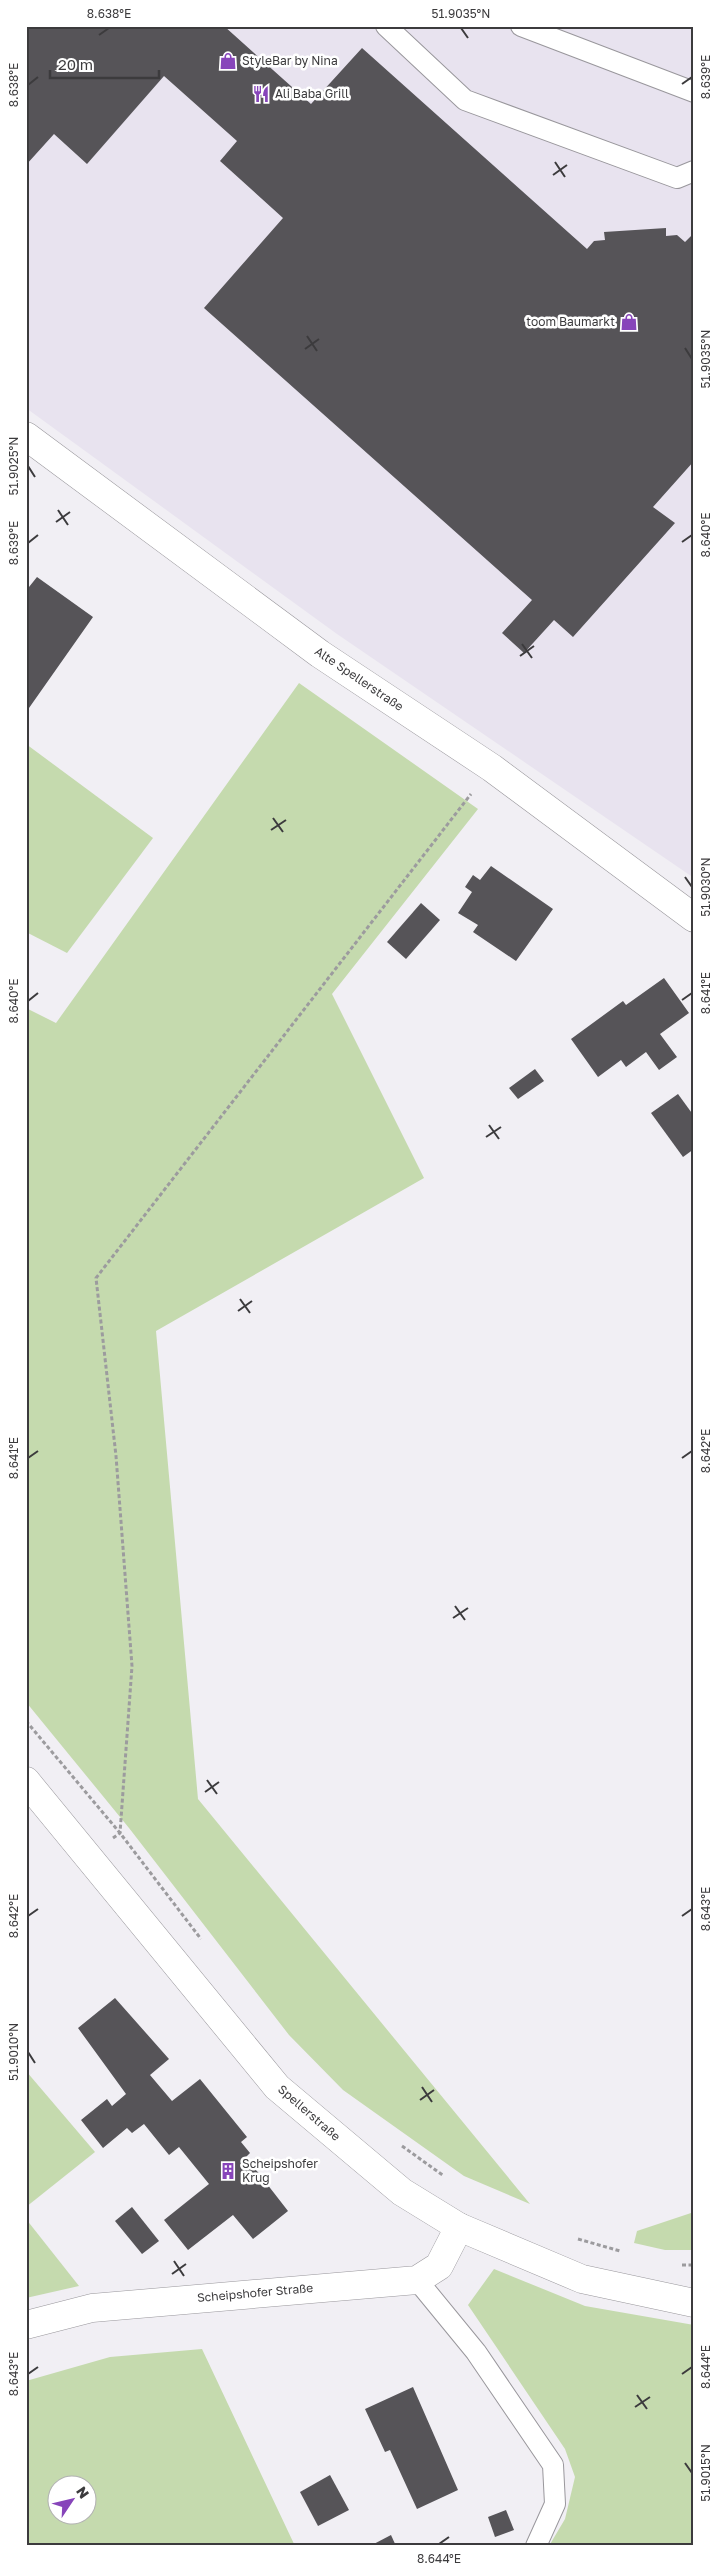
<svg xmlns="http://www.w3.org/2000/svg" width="720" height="2572" viewBox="0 0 720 2572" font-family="'Golos Text',sans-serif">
	<rect width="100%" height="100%" fill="#f1eff4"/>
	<!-- built -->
	<polygon fill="#e8e3ef" points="26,26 694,26 694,878 337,634 26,408"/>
	<!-- green -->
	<g fill="#c5daae" fill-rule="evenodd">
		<polygon points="299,683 478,809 332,994 424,1178 156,1331 198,1799 530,2204 464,2176 343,2090 289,2035 129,1828 26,1702 26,1008 56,1023"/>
		<polygon points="26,744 153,838 67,953 26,932"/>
		<polygon points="26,2071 95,2152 26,2207"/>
		<polygon points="694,2212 694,2250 665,2250 634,2243 637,2231"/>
		<polygon points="26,2219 79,2286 26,2298"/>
		<polygon points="494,2269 585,2306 694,2325 694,2546 549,2546 565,2519 575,2477 565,2449 468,2305"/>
		<path d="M202,2349L295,2546H26V2381L110,2357ZM88,2484V2514H58V2484Z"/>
	</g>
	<!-- building -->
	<g fill="#565458">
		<polygon points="26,26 224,26 311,104 362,48 587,249 594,241 605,240 604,232 666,228 666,236 677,235 685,242 694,233 694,461 653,507 675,523 573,637 554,620 524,653 502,633 532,600 204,308 283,218 220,161 237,141 164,76 87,164 54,134 26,165"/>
		<polygon points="37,577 93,617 29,708 26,706 26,585 29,587"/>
		<polygon points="491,866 553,909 516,961 473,932 478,925 458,913 472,892 465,887 473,875 480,880"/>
		<polygon points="421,903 440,920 406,959 387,942"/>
		<polygon points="664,978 689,1013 660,1034 677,1057 659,1070 646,1052 626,1067 621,1060 598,1077 571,1039 623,1001 626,1005"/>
		<polygon points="535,1069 544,1081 518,1099 509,1088"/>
		<polygon points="678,1094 694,1116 694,1149 683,1157 651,1113"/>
		<polygon points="115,1998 169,2059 150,2075 172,2101 200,2079 247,2137 241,2142 250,2153 246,2157 288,2211 253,2239 233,2215 188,2250 164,2220 209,2184 179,2147 169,2155 144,2124 132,2133 127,2128 103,2148 81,2120 107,2099 112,2106 126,2094 78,2028"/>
		<polygon points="132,2207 159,2241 142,2254 115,2221"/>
		<polygon points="413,2387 458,2490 417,2509 390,2450 385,2452 365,2409"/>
		<polygon points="330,2475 349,2510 318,2526 300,2492"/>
		<polygon points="506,2510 514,2530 495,2537 488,2517"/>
		<polygon points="391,2535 396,2546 370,2546"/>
	</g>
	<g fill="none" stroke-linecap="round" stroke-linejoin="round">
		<!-- service casing -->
		<g stroke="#99979c" stroke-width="22">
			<g id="service">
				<polyline points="386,26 465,100 677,178 694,171"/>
				<polyline points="521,26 694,92"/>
				<polyline points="417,2280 476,2352 553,2465 555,2504 536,2546"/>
			</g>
		</g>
		<!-- minor casing -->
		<g stroke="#99979c" stroke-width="29">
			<g id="minor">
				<polyline points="26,436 320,654 492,768 694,918"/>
				<polyline points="26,1781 277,2087 402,2192 459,2227 582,2279 694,2303"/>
				<polyline points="26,2325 92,2308 417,2280 439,2266 459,2227"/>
			</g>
		</g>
		<!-- path -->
		<g stroke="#9c9b9e" stroke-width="3" stroke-dasharray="4 2.5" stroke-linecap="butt">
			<polyline points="26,1721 120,1833 201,1939"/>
			<polyline points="113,1838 120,1833 132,1666 116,1456 96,1278 471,794"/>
			<polyline points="402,2146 444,2176"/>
			<polyline points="578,2239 620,2251"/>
			<polyline points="682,2265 694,2265"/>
		</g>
		<!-- service -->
		<use href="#service" stroke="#fff" stroke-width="20"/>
		<!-- minor -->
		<use href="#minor" stroke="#fff" stroke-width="28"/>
	</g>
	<!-- ticks -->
	<path fill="none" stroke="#3c3b3d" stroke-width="2" d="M461,28L468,38M99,35L109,28M682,84L692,77M28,85L38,77M555,162L565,177M553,175L567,165M307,336L317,351M685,348L692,359M305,349L319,339M28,466L35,477M58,510L68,525M56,522L70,512M682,542L692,535M28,543L38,535M522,644L532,658M520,656L534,646M273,818L283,832M271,830L286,820M685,877L692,887M682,1000L692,993M28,1001L38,993M489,1125L499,1139M486,1137L501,1127M240,1299L250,1313M238,1311L252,1301M28,1458L38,1451M682,1458L692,1451M455,1606L465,1620M453,1618L468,1608M207,1780L217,1794M205,1792L219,1782M28,1916L38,1909M682,1916L692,1909M28,2052L35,2063M422,2087L432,2102M420,2100L434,2090M174,2261L184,2276M172,2274L186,2264M28,2374L38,2367M682,2374L692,2367M637,2395L647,2409M635,2407L650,2397M685,2463L692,2473M439,2544L449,2537"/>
	<!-- icons -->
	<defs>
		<g id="shop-bare" transform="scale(1.35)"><path d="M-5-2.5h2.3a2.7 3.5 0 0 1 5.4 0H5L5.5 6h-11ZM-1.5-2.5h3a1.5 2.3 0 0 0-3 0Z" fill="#8745ba" stroke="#fff" stroke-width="2.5" paint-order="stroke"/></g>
		<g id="restaurant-bare" transform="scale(1.35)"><path d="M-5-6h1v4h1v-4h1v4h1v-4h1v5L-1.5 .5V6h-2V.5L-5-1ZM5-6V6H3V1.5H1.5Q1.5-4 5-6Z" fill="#8745ba" stroke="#fff" stroke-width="2.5" paint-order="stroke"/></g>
		<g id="building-bare" transform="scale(1.35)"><path d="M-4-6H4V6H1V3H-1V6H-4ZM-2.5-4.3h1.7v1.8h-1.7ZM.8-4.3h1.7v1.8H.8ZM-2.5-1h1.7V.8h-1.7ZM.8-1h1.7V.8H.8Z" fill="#8745ba" stroke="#fff" stroke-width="2.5" paint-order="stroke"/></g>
	</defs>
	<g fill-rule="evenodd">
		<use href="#shop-bare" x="228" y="61"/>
		<use href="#restaurant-bare" x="261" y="94"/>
		<use href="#shop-bare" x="629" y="322"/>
		<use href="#building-bare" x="228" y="2171"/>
	</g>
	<g text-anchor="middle" stroke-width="5" stroke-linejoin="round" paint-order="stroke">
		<!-- poi labels -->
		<g font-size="12" fill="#3c3b3d" stroke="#fff" text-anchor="start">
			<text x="242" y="65">StyleBar by Nina</text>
			<text x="275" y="98">Ali Baba Grill</text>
			<text x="615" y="326" text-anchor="end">toom Baumarkt</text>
			<text x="242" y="2168">Scheipshofer<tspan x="242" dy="14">Krug</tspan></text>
		</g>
		<!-- street labels -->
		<g font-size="12" fill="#3c3b3d" stroke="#fff">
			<text transform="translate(359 679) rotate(34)" y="4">Alte Spellerstraße</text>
			<text transform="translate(309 2113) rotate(41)" y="4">Spellerstraße</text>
			<text transform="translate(255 2293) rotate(-5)" y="4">Scheipshofer Straße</text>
		</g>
	</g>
	<!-- border -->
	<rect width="720" height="2572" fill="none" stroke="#ffffff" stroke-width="55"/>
	<!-- north arrow -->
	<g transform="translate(72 2500) rotate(55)"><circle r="24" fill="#ffffff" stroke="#b1b1b1"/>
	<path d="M0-4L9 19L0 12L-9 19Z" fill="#8745ba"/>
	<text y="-8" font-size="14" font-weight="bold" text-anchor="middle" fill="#3c3b3d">N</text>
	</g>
	<!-- scale -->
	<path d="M50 70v8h109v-8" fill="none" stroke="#3c3b3d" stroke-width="2.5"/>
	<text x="58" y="70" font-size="15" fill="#3c3b3d" stroke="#ffffff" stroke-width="4" paint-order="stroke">20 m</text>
	<rect x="28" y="28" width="664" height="2516" fill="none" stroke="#3c3b3d" stroke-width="2"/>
	<g font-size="12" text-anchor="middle" fill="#3c3b3d">
		<text x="109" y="18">8.638°E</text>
		<text x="461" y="18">51.9035°N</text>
		<text transform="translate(706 77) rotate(-90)" y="4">8.639°E</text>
		<text transform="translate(14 85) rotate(-90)" y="4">8.638°E</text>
		<text transform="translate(706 359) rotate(-90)" y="4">51.9035°N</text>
		<text transform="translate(14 466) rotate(-90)" y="4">51.9025°N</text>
		<text transform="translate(706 535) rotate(-90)" y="4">8.640°E</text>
		<text transform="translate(14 543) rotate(-90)" y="4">8.639°E</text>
		<text transform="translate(706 887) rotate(-90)" y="4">51.9030°N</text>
		<text transform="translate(706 993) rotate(-90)" y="4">8.641°E</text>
		<text transform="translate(14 1001) rotate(-90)" y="4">8.640°E</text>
		<text transform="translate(706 1451) rotate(-90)" y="4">8.642°E</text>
		<text transform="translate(14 1458) rotate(-90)" y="4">8.641°E</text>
		<text transform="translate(706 1909) rotate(-90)" y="4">8.643°E</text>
		<text transform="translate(14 1916) rotate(-90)" y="4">8.642°E</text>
		<text transform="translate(14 2052) rotate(-90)" y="4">51.9010°N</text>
		<text transform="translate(706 2367) rotate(-90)" y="4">8.644°E</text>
		<text transform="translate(14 2374) rotate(-90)" y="4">8.643°E</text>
		<text transform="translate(706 2473) rotate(-90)" y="4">51.9015°N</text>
		<text x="439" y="2563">8.644°E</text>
	</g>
</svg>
